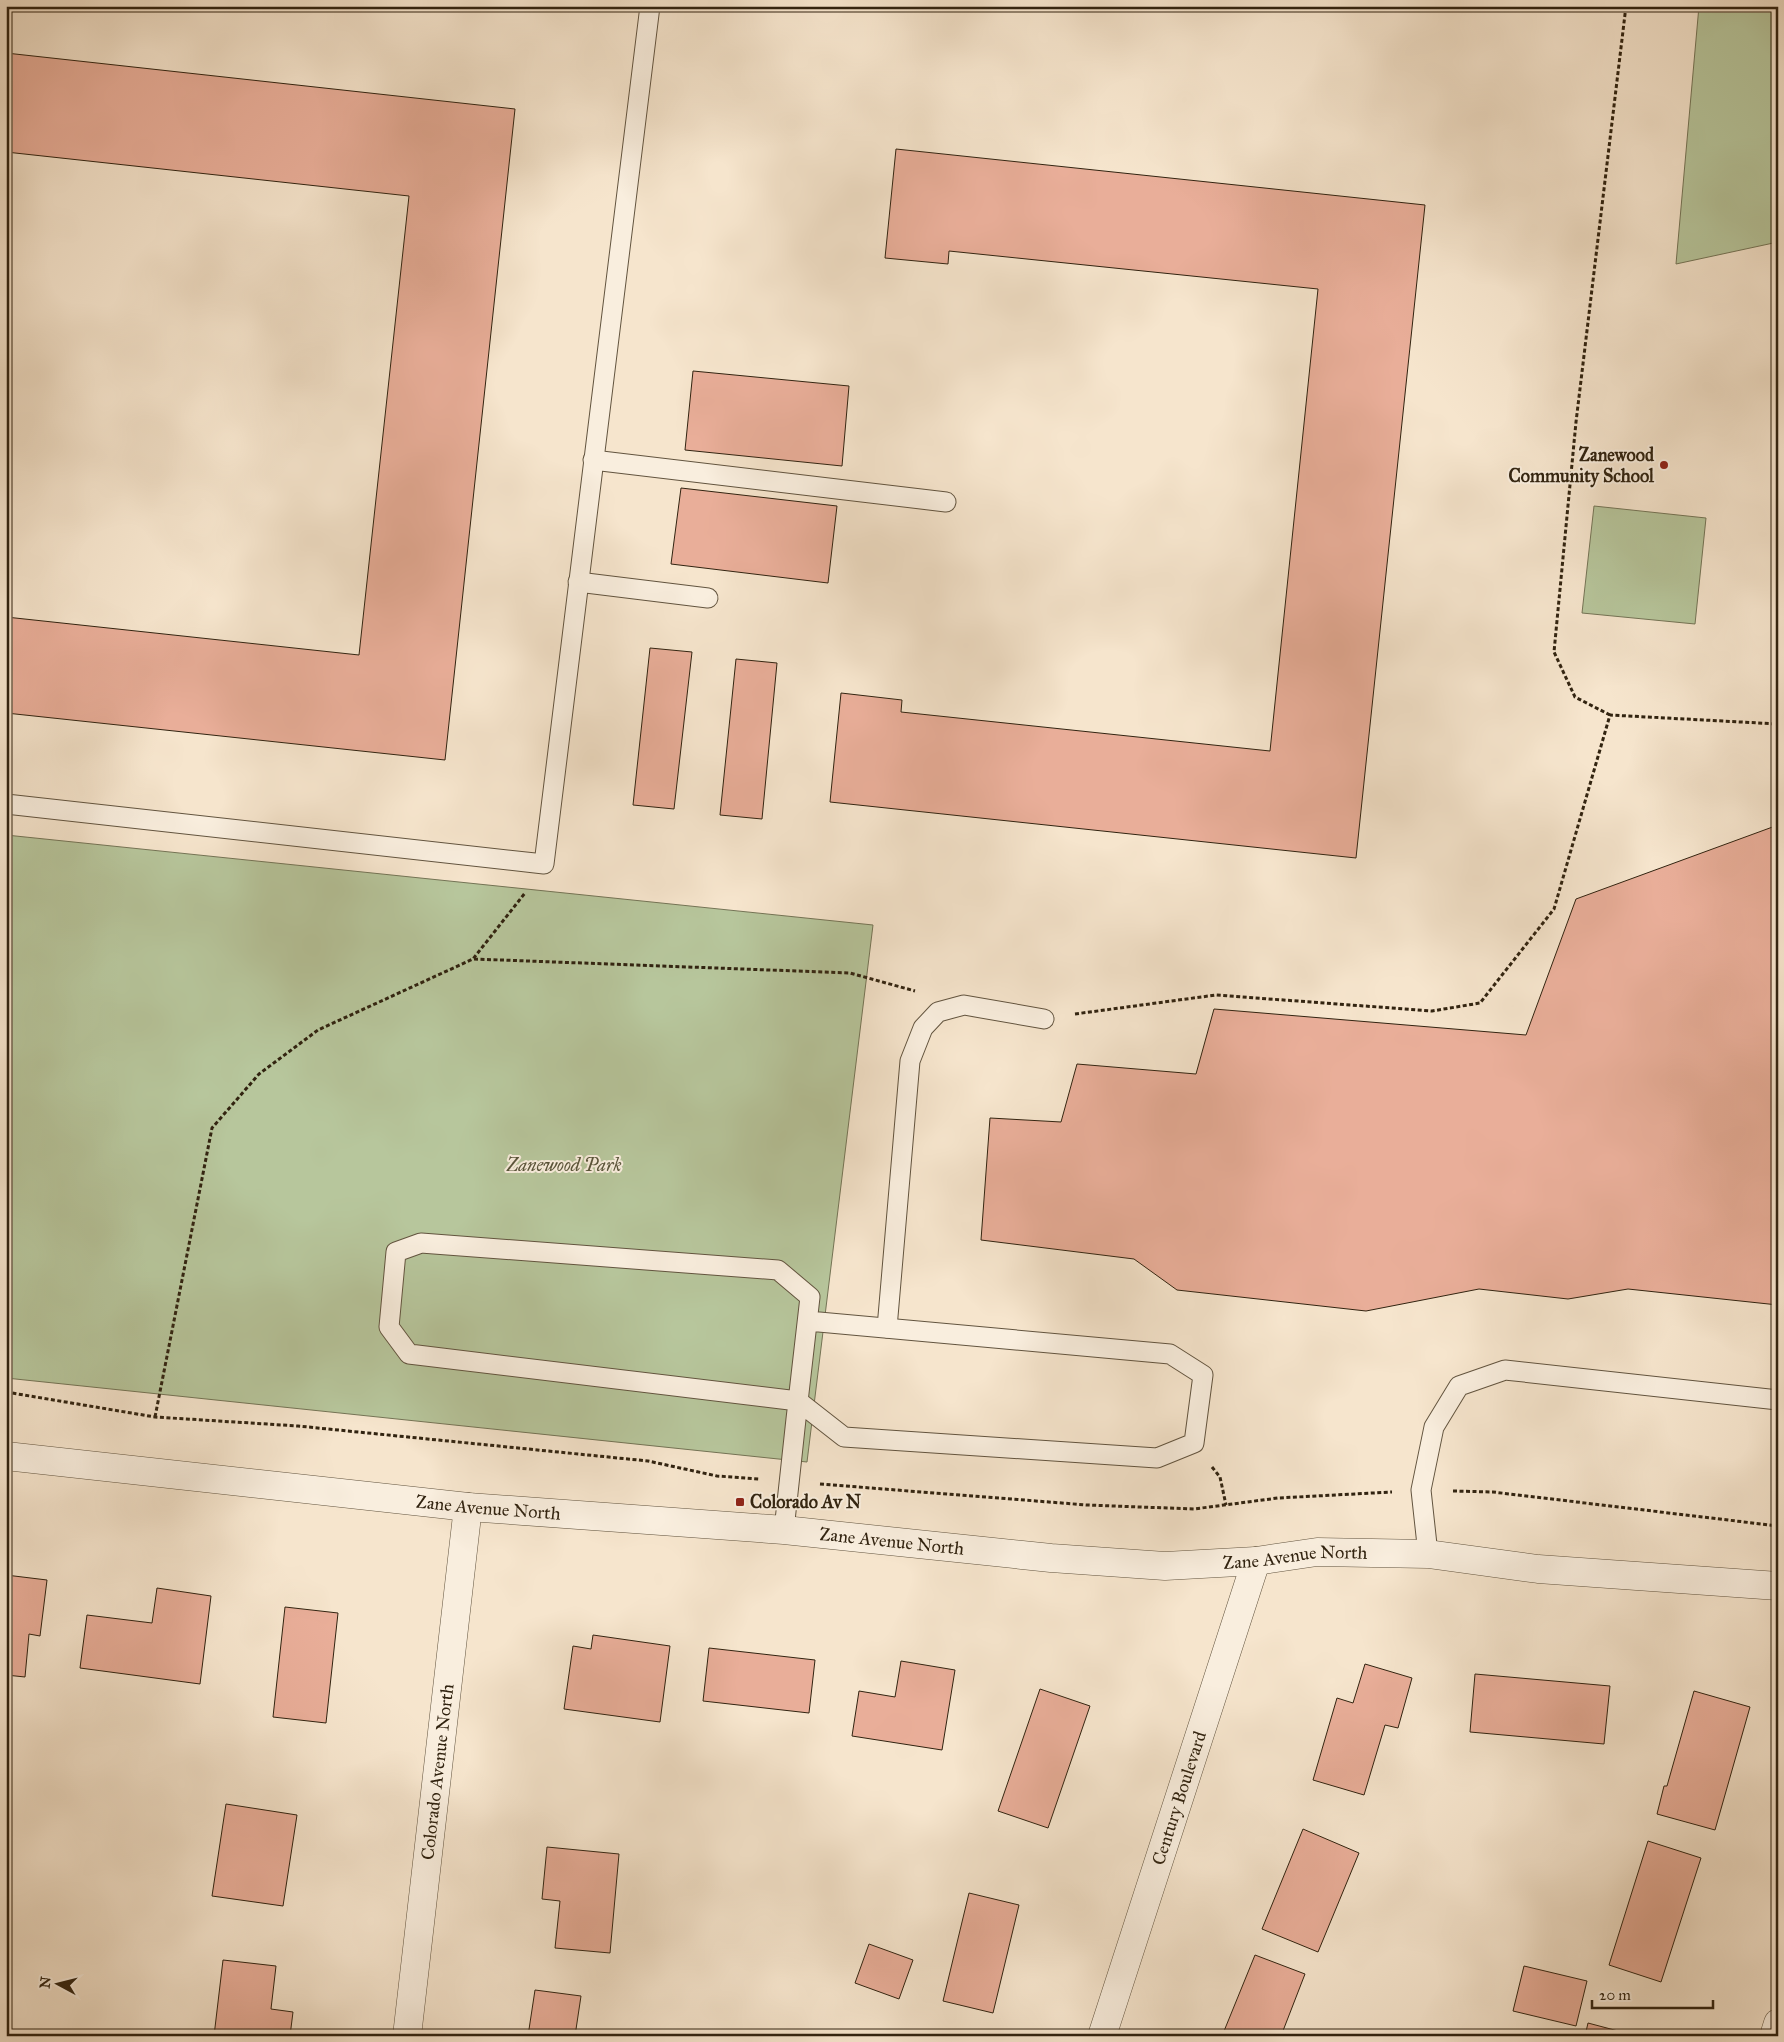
<svg xmlns="http://www.w3.org/2000/svg" width="1784" height="2042" viewBox="0 0 1784 2042" font-family="'IM FELL Great Primer',serif">
	<rect width="100%" height="100%" fill="#f6e5cd"/>
	<filter id="stains"><feTurbulence type="fractalNoise" baseFrequency=".004" numOctaves="4"/><feColorMatrix values="0 0 0 0 .2 0 0 0 0 .09 0 0 0 0 .02 0 0 0 .5 -.17"/></filter>
	<radialGradient id="worn" r=".72"><stop offset=".6" stop-color="#630" stop-opacity="0"/><stop offset="1" stop-color="#630" stop-opacity=".3"/></radialGradient>
	<!-- green -->
	<g fill="#b7c69c" stroke="#747456">
		<polygon points="1699,6 1778,6 1778,242 1676,264"/>
		<polygon points="1594,506 1706,518 1695,624 1582,613"/>
		<polygon points="6,835 873,925 807,1462 6,1378"/>
	</g>
	<!-- building -->
	<g fill="#e9ae99" stroke="#312310">
		<polygon points="6,53 515,109 445,760 6,713 6,617 359,655 409,196 6,152"/>
		<polygon points="896,149 1425,205 1356,858 830,802 841,693 902,700 901,712 1270,751 1318,289 949,251 948,264 885,258"/>
		<polygon points="693,371 849,386 842,466 685,450"/>
		<polygon points="681,488 837,506 828,583 671,564"/>
		<polygon points="650,648 692,652 674,809 633,805"/>
		<polygon points="736,659 777,663 762,819 720,815"/>
		<polygon points="1778,825 1778,1305 1628,1289 1568,1299 1479,1289 1366,1311 1177,1290 1134,1259 981,1240 990,1118 1061,1122 1077,1064 1196,1074 1214,1009 1526,1035 1576,899"/>
		<polygon points="6,1575 47,1580 40,1636 29,1634 25,1677 6,1675"/>
		<polygon points="157,1588 211,1596 200,1684 80,1668 87,1615 152,1623"/>
		<polygon points="285,1607 338,1613 326,1723 273,1717"/>
		<polygon points="593,1635 670,1646 660,1722 564,1709 573,1646 591,1649"/>
		<polygon points="709,1648 815,1660 809,1713 703,1701"/>
		<polygon points="901,1661 955,1670 942,1750 852,1736 859,1691 895,1697"/>
		<polygon points="1365,1664 1412,1678 1398,1728 1385,1725 1364,1795 1313,1780 1337,1698 1353,1703"/>
		<polygon points="1475,1674 1610,1686 1604,1744 1470,1732"/>
		<polygon points="1040,1689 1090,1706 1048,1828 998,1811"/>
		<polygon points="1694,1691 1750,1707 1715,1830 1657,1814 1664,1786 1667,1786"/>
		<polygon points="226,1804 297,1815 283,1906 212,1896"/>
		<polygon points="1303,1829 1359,1853 1318,1952 1262,1929"/>
		<polygon points="1648,1841 1701,1858 1661,1982 1609,1965"/>
		<polygon points="547,1847 619,1854 610,1953 555,1948 560,1901 542,1899"/>
		<polygon points="969,1893 1019,1905 993,2013 943,2001"/>
		<polygon points="869,1944 913,1960 899,1999 855,1983"/>
		<polygon points="1255,1955 1305,1974 1281,2036 1222,2036"/>
		<polygon points="223,1960 276,1966 271,2009 293,2012 290,2036 214,2036"/>
		<polygon points="1524,1966 1587,1981 1576,2026 1513,2011"/>
		<polygon points="535,1990 581,1996 575,2036 528,2036"/>
		<polygon points="1588,2023 1637,2036 1585,2036"/>
	</g>
	<g fill="none" stroke-linecap="round" stroke-linejoin="round">
		<!-- service casing -->
		<g stroke="#62543f" stroke-width="21">
			<g id="service">
				<polyline points="593,460 946,502"/>
				<polyline points="578,582 708,598"/>
				<polyline points="6,804 544,864 650,6"/>
				<polyline points="887,1328 910,1061 923,1028 938,1012 964,1005 1044,1019"/>
				<path d="M784,1530C792,1452 801,1375 810,1297L778,1270L421,1243L396,1252L389,1327L409,1354L798,1401L844,1437L1157,1458L1194,1443L1203,1375L1170,1354L808,1321"/>
				<polyline points="1428,1554 1421,1490 1434,1427 1459,1386 1505,1370 1778,1400"/>
			</g>
		</g>
		<!-- minor casing -->
		<g stroke="#62543f" stroke-width="29">
			<g id="minor">
				<path id="s1" d="M407,2036L468,1507"/>
				<path id="s2" d="M1102,2036L1256,1561"/>
				<polyline points="1774,2036 1778,2023"/>
			</g>
		</g>
		<!-- tertiary casing -->
		<g stroke="#62543f" stroke-width="29">
			<g id="tertiary">
				<path id="s3" d="M6,1456L468,1507L784,1530L1051,1558L1165,1566L1256,1561L1317,1552L1428,1554L1538,1569L1778,1586"/>
			</g>
		</g>
		<!-- path -->
		<g stroke="#312310" stroke-width="3" stroke-dasharray="4 2.5" stroke-linecap="butt">
			<polyline points="1610,715 1575,697 1554,652 1576,422 1626,6"/>
			<polyline points="474,959 850,973 915,991"/>
			<polyline points="1075,1014 1216,995 1432,1011 1480,1003 1554,909 1610,715 1778,724"/>
			<polyline points="6,1392 155,1417 298,1426 648,1461 717,1476 759,1479"/>
			<polyline points="155,1417 212,1128 259,1074 318,1030 473,959 525,893"/>
			<polyline points="1212,1467 1220,1477 1226,1505"/>
			<polyline points="820,1484 1087,1505 1194,1509 1278,1498 1392,1492"/>
			<polyline points="1453,1491 1493,1492 1778,1526"/>
		</g>
		<!-- service -->
		<use href="#service" stroke="#f9eede" stroke-width="19"/>
		<!-- minor -->
		<use href="#minor" stroke="#f9eede" stroke-width="28"/>
		<!-- tertiary -->
		<use href="#tertiary" stroke="#f9eede" stroke-width="28"/>
	</g>
	<!-- markers -->
	<g fill="#8f2418" stroke="#f9eede" stroke-width="2">
		<circle cx="1664" cy="465" r="5"/>
		<rect x="735" y="1497" width="10" height="10" rx="2.5"/>
	</g>
	<g text-anchor="middle" stroke-width="4" stroke-linejoin="round" paint-order="stroke">
		<!-- poi labels -->
		<g font-size="18" font-weight="bold" fill="#312310" stroke="#f9eede" text-anchor="end">
			<text x="1654" y="461">Zanewood<tspan x="1654" dy="21">Community School</tspan></text>
			<text x="750" y="1508" text-anchor="start">Colorado Av N</text>
		</g>
		<!-- park labels -->
		<g font-size="18" font-style="italic" fill="#59543a" stroke="#f9eede">
			<text x="564" y="1171">Zanewood Park</text>
		</g>
		<!-- street labels -->
		<g font-size="18" fill="#312310" stroke="#f9eede">
			<text dy="6" stroke="none"><textPath href="#s3" startOffset="485">Zane Avenue North</textPath></text>
			<text dy="6" stroke="none"><textPath href="#s3" startOffset="890">Zane Avenue North</textPath></text>
			<text dy="6" stroke="none"><textPath href="#s3" startOffset="1295">Zane Avenue North</textPath></text>
			<text dy="6" stroke="none"><textPath href="#s1" startOffset="266">Colorado Avenue North</textPath></text>
			<text dy="6" stroke="none"><textPath href="#s2" startOffset="250">Century Boulevard</textPath></text>
		</g>
	</g>
	<!-- margin -->
	<rect width="1784" height="2042" fill="none" stroke="#f6e5cd" stroke-width="25"/>
	<rect x="8" y="8" width="1769" height="2027" fill="none" stroke="#312310" stroke-width="2.5"/>
	<rect x="12" y="12" width="1759" height="2017" fill="none" stroke="#312310"/>
	<!-- north arrow -->
	<g transform="translate(58 1984) rotate(277)" stroke="#f9eede" stroke-width="4" paint-order="stroke">
	<path d="M0-4L9 19L0 12L-9 19Z" fill="#312310"/>
	<text y="-8" font-size="14" font-weight="bold" text-anchor="middle" fill="#312310">N</text>
	</g>
	<!-- scale -->
	<path d="M1592 2000v8h121v-8" fill="none" stroke="#312310" stroke-width="2.5"/>
	<text x="1599" y="2000" font-size="15" fill="#312310" stroke="#f9eede" stroke-width="4" paint-order="stroke">20 m</text>
	<rect width="100%" height="100%" filter="url(#stains)"/>
	<rect width="100%" height="100%" fill="url(#worn)"/>
</svg>
